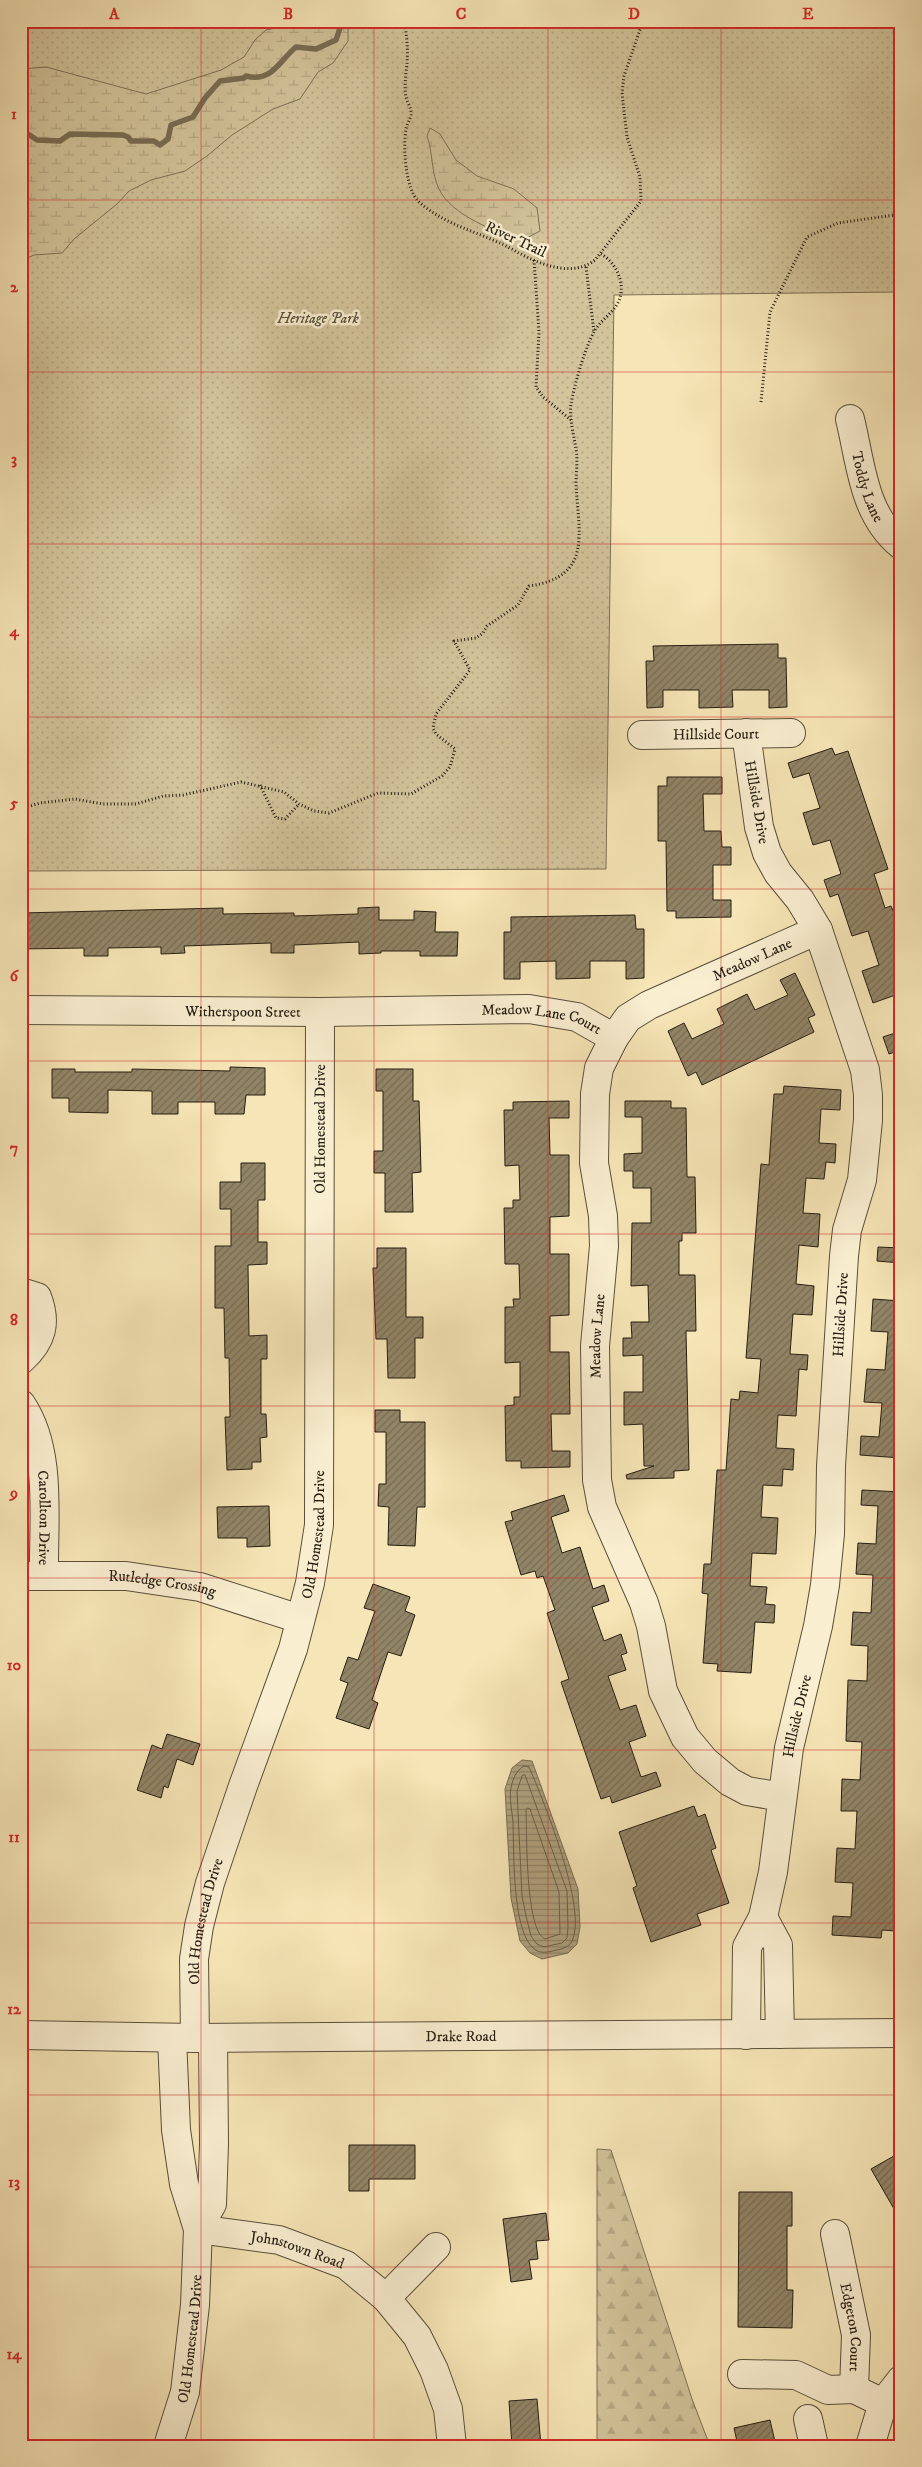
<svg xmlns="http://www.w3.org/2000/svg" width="922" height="2467" viewBox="0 0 922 2467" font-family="'IM FELL DW Pica',serif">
	<defs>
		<pattern id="green-dots" width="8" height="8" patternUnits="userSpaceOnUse" patternTransform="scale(1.25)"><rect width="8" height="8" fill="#d2c39a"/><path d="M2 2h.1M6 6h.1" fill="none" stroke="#b4a784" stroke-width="1.8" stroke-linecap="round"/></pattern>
		<pattern id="forest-firs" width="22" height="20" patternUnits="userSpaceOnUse" patternTransform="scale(1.25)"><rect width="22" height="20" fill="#d2c39a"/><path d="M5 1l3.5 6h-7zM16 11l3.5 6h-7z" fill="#b4a784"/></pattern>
		<pattern id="wetland-marsh" width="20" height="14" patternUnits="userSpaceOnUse" patternTransform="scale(1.25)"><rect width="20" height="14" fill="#d2c39a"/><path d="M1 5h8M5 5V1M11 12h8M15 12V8" fill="none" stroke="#b4a784"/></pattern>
		<pattern id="water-rules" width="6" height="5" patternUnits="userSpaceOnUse" patternTransform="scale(1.25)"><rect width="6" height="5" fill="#afa17e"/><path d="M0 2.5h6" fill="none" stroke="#8e8366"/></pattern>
		<pattern id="building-hatch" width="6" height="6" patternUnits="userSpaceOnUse" patternTransform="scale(1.25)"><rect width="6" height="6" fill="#928567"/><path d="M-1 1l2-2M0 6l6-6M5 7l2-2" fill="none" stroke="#776c53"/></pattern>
	</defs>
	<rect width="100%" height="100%" fill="#f6e5b6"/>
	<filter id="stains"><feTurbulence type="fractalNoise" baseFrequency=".004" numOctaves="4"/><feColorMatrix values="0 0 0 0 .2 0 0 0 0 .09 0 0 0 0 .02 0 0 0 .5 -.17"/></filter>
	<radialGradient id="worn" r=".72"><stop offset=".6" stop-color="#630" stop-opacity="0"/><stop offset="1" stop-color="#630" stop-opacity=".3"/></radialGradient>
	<!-- green -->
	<polygon fill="url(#green-dots)" stroke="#7c7056" points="21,21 901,21 901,292 614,295 606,869 21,871"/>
	<!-- forest -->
	<polygon fill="url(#forest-firs)" stroke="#7c7056" points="597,2149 611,2150 692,2399 710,2446 597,2446"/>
	<!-- wetland -->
	<g fill="url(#wetland-marsh)" stroke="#7c7056">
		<polygon points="309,21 341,21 348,29 348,41 333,63 318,72 300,99 273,109 232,135 207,156 185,171 151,180 129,191 117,204 74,239 62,253 34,255 21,261 21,69 46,67 146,94 221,70 244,57 255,40 266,30"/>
		<path d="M430,128L440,134L456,160L477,176L514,189L537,208L540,231L523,240C497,233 451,215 439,189C431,173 433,152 427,136Z"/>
	</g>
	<!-- water -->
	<polygon fill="url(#water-rules)" stroke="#786c53" points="522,1760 532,1761 578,1889 580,1927 577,1944 568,1953 542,1959 530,1953 520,1941 511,1898 505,1789 512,1768"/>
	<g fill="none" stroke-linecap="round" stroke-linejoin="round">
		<!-- shore -->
		<g stroke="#6a5f48" stroke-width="1">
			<path d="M524,1766L529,1767C543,1799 588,1910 572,1941C569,1947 562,1949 557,1950C547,1952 540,1955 532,1947C512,1927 514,1851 513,1822C512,1811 509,1798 511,1788C513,1778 516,1771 524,1766Z"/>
			<polygon points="525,1775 567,1891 568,1927 567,1938 562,1943 544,1947 537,1944 531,1936 526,1916 522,1896 517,1791 522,1776"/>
			<path d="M528,1808L530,1809L559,1892L560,1934L545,1939C525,1930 527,1833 526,1810Z"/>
		</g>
		<!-- stream -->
		<path stroke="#786c53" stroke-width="5.5" d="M21,134H28L37,140L60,141L70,134L123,135L128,137L131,141H154L160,145L168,139L171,125L193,117L205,98L220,81L244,78L246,76C272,83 279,61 296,47L316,49L336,40L341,25L349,21"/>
	</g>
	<!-- building -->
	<g fill="url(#building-hatch)" stroke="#251d12">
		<polygon points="778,644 778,658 786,658 787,707 769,708 769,690 732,690 733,707 699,708 699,690 663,690 663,707 647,708 646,661 654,661 653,646"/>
		<polygon points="832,748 835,755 848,751 888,869 874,874 885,908 891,906 894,913 901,911 901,993 873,1003 862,971 879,965 868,931 852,936 838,894 830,897 824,880 841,874 830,840 813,845 803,813 820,808 809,773 793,778 788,763"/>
		<polygon points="667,777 722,777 722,794 703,794 704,831 721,831 722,847 731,847 731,865 713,865 713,900 731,900 731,917 676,918 676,911 667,911 666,841 658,841 658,786 667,786"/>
		<polygon points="379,907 379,920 414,920 414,911 436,912 435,932 458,932 457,956 420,956 420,951 381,951 381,953 359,954 359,942 294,945 294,953 271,953 271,943 184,946 185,953 161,954 161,947 108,948 108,956 84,956 84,948 21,949 21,913 223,908 223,914 294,913 294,916 358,914 358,908"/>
		<polygon points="635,915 636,929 644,929 644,978 626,979 626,961 590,961 590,978 556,979 556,961 520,962 520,979 504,979 504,932 511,932 511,917"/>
		<polygon points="795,973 815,1015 808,1018 814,1032 702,1085 696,1072 688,1076 668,1031 684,1023 692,1039 724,1024 717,1009 747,994 755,1010 788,995 780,980"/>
		<polygon points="901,1031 901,1050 889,1054 883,1037"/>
		<polygon points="230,1067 265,1068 265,1095 246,1095 244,1114 215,1114 215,1102 178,1102 178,1114 152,1114 152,1091 108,1090 108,1113 69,1112 69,1098 52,1098 52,1069 75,1069 75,1072 132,1072 132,1069 230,1071"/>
		<polygon points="376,1069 413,1069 413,1101 419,1101 421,1172 412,1173 413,1212 385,1212 385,1173 374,1173 374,1151 383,1151 383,1091 376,1091"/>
		<polygon points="784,1086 841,1090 840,1110 821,1109 819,1143 836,1144 835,1163 826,1162 824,1179 806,1178 803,1213 820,1214 818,1247 799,1245 796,1284 814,1286 812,1315 793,1314 790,1354 808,1355 807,1370 799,1369 796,1416 778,1415 776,1448 794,1449 793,1470 783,1469 782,1486 763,1485 761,1517 778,1518 776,1554 752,1553 750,1586 767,1587 765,1604 775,1605 774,1623 755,1622 751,1673 717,1671 718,1664 703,1663 708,1594 702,1593 704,1564 711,1564 717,1470 726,1470 731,1399 739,1400 740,1391 758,1393 761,1359 746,1358 761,1164 769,1165 774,1094 783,1094"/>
		<polygon points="569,1101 569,1118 549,1118 550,1155 569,1155 569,1216 550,1217 550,1254 569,1254 569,1315 550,1316 550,1352 569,1352 570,1414 551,1414 552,1451 570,1451 570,1467 521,1468 521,1461 506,1461 505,1406 514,1405 514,1397 520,1397 520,1362 505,1363 505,1307 514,1307 513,1299 520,1299 519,1264 505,1264 504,1208 513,1208 513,1200 520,1200 519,1165 505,1166 504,1110 513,1110 513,1102"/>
		<polygon points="625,1101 671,1101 671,1108 686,1108 687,1177 695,1177 696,1233 682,1233 682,1241 679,1241 679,1275 695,1275 696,1331 686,1331 689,1470 674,1471 674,1478 627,1479 626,1475 654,1466 644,1466 643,1424 624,1425 624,1392 643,1392 643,1355 623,1356 623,1338 632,1338 631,1322 649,1322 648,1285 631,1286 632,1223 651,1223 651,1188 633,1188 633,1171 624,1171 624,1154 642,1153 642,1117 625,1117"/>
		<polygon points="241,1163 265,1163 265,1200 258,1200 258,1242 267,1242 267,1264 248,1265 249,1336 267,1335 267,1359 261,1359 261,1414 266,1414 267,1437 260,1438 261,1462 252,1462 252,1469 227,1470 225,1417 230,1417 229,1358 225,1358 224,1308 215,1308 215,1246 231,1246 231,1209 220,1209 220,1182 241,1182"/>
		<polygon points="878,1247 901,1248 901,1263 877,1261"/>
		<polygon points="377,1248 406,1248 406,1317 423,1317 423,1338 415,1338 415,1378 388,1378 387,1339 376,1339 373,1268 377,1268"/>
		<polygon points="873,1299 901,1301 901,1458 860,1455 861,1436 879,1437 882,1403 864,1402 867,1369 885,1370 888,1332 871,1331"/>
		<polygon points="375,1410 400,1410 400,1422 425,1422 425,1507 417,1507 415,1546 388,1545 389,1507 378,1506 379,1484 386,1484 386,1432 375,1432"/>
		<polygon points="862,1490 901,1492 901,1694 898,1694 895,1728 901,1729 901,1838 896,1931 882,1930 881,1938 832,1935 833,1916 851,1917 853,1883 835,1882 837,1848 855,1849 857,1811 841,1811 842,1779 860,1780 862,1742 846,1741 848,1680 867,1681 868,1646 851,1645 853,1612 871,1613 873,1575 856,1574 858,1543 876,1544 878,1506 861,1505"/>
		<polygon points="564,1495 569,1511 551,1517 562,1553 580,1547 593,1589 604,1585 609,1601 592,1607 604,1641 621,1634 627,1653 621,1655 626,1670 608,1676 620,1710 636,1705 646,1736 629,1742 641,1777 656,1772 661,1786 612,1803 610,1796 601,1799 561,1682 569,1679 547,1613 555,1610 543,1576 537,1578 535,1571 521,1575 505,1522 513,1520 511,1512"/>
		<polygon points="269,1506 270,1546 247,1547 247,1538 218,1538 217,1507"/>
		<polygon points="373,1584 410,1597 405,1611 415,1615 401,1656 388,1652 372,1700 378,1703 369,1729 336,1718 348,1683 340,1680 348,1657 358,1660 375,1611 364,1608"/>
		<polygon points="167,1734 200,1744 193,1765 177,1759 168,1788 164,1786 161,1798 137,1790 152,1745 162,1749"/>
		<polygon points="694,1806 698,1817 705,1814 716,1848 711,1850 729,1903 697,1914 701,1925 651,1942 633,1888 637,1886 619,1832"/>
		<polygon points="349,2145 415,2145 415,2179 369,2179 369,2191 349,2191"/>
		<polygon points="901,2152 901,2221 871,2169"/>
		<polygon points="739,2192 792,2192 792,2226 787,2226 787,2290 793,2290 792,2328 738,2327"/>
		<polygon points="546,2213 549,2240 536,2241 538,2259 529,2260 532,2279 511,2282 503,2219"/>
		<polygon points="537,2399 541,2446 512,2446 509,2401"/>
		<polygon points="770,2420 776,2446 738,2446 734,2428"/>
	</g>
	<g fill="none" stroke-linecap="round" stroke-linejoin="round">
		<!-- minor casing -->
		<g stroke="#594f3b" stroke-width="30">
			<g id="minor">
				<path id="s1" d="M850,419C861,464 863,514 901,545"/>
				<path id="s2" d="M642,735L791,733"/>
				<path id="s3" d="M21,1010L320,1012L529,1009L577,1017L614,1038"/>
				<path d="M21,1292L37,1297C47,1323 42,1341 21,1360"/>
				<path id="s4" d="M21,1404C53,1451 43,1521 44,1575"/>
				<path id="s5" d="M21,1576H126L200,1587L300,1619"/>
				<path id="s6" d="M782,1797L747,1791L730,1782L705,1761L685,1737L663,1691L651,1626L644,1603L602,1507L597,1480L595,1346L604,1246L603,1216L594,1163L595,1094L599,1068L614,1038L628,1018L649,1005L818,930"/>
				<polyline points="763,1917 778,1945 780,2034"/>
				<path id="s7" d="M21,2035L195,2038L901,2033"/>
				<path id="s8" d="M746,2035L747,1947L763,1917L773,1872L789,1748L818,1626L825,1585L830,1534L831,1466L844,1256L847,1230L862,1180L868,1120V1095L865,1070L818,930L800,900L778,873L767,853L759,827L746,733"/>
				<path id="s9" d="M195,2038L194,1959L199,1926L210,1883L243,1786L293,1649L310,1583L319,1525L320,1012"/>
				<path id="s10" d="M198,2229L279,2240L346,2265L386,2298L417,2336L434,2370L448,2409L452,2446"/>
				<polyline points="198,2229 212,2204 214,2144 213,2038"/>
				<path id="s11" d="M835,2234L856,2335L854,2389L883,2403"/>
				<polyline points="386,2298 436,2247"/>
				<polyline points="742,2374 796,2375 828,2390 854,2389"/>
				<polyline points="808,2419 814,2446"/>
				<path id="s12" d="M168,2446L185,2392L195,2305L198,2229L184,2184L176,2130L172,2038"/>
				<polyline points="870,2446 883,2403 901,2380"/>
			</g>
		</g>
		<!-- path -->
		<g stroke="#251d12" stroke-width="3" stroke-dasharray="1 2.5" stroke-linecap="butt">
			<polyline points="97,21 144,21"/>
			<path d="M404,21C407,35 408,49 407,63C406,74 404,86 406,97C407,103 412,108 411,115C410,120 407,124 406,129C403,147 405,189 419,202C447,227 485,233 517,252C539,264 572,278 595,260L641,201L640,177L627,137L622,93L624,76L643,21"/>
			<polyline points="534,260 539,332 536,387 543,397 571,420"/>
			<polyline points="586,267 594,332"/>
			<polyline points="761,402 770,312 807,237 838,223 901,214"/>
			<polyline points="260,785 276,818 285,819 299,804"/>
			<path d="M21,809L40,803L75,799L103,804H136L163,796L183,795L241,782L284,792L299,804L314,811L329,813L378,793L411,794L442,776L450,767L455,749L436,734L433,728L436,714L470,670L454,641L476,638L483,633L487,626L518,605L529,586C594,577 578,532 576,484C576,472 578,461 576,449C574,435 569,419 571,404C574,386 585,348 594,332C599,322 610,315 616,306C628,288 618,264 601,254"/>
		</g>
		<!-- minor -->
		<use href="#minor" stroke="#f9eed0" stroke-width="28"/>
	</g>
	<!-- grid -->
	<path fill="none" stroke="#d62828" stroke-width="1" stroke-opacity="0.55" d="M201,21V2446M374,21V2446M548,21V2446M721,21V2446M21,200H901M21,372H901M21,544H901M21,717H901M21,889H901M21,1061H901M21,1234H901M21,1406H901M21,1578H901M21,1750H901M21,1923H901M21,2095H901M21,2267H901"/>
	<g text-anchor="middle" stroke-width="5" stroke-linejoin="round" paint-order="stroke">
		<!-- street labels -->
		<g font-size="15" fill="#251d12" stroke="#f9eed0">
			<text transform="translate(516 239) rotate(25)" y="5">River Trail</text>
			<text dy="5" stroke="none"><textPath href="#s1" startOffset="70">Toddy Lane</textPath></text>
			<text dy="5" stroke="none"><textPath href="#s2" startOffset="74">Hillside Court</textPath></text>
			<text transform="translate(757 802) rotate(80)" y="5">Hillside Drive</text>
			<text dy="5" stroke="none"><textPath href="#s6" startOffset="1001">Meadow Lane</textPath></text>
			<text dy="5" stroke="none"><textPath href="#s3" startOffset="222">Witherspoon Street</textPath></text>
			<text dy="5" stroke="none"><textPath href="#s3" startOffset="522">Meadow Lane Court</textPath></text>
			<text dy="5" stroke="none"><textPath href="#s9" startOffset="928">Old Homestead Drive</textPath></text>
			<text dy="5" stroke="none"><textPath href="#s8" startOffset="731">Hillside Drive</textPath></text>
			<text dy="5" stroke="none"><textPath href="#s6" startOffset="536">Meadow Lane</textPath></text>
			<text dy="5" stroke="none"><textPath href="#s4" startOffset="118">Carollton Drive</textPath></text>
			<text dy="5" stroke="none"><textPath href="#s9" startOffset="522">Old Homestead Drive</textPath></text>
			<text dy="5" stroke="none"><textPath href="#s5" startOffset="142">Rutledge Crossing</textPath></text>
			<text dy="5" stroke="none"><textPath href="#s8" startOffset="326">Hillside Drive</textPath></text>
			<text dy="5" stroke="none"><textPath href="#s9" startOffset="118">Old Homestead Drive</textPath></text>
			<text dy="5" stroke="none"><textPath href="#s7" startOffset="440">Drake Road</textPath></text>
			<text dy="5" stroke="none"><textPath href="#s10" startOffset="102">Johnstown Road</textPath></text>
			<text dy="5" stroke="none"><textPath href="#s11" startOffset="95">Edgeton Court</textPath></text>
			<text dy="5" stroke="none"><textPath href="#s12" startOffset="110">Old Homestead Drive</textPath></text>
		</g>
		<!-- park labels -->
		<g font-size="15" font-style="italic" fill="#594f3b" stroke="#f9eed0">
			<text x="318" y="323">Heritage Park</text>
		</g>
	</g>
	<!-- margin -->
	<rect width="922" height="2467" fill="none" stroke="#f6e5b6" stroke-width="55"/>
	<rect x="28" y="28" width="866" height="2412" fill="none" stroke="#d62828" stroke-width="2"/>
	<g font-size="16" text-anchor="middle" font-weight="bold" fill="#d62828">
		<text x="114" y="19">A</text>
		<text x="288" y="19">B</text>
		<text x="461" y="19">C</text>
		<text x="634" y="19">D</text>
		<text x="808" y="19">E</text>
		<text x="14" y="119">1</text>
		<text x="14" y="292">2</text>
		<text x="14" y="464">3</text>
		<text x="14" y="636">4</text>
		<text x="14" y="808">5</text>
		<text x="14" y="981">6</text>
		<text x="14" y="1153">7</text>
		<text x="14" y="1325">8</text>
		<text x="14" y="1498">9</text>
		<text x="14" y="1670">10</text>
		<text x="14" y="1842">11</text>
		<text x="14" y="2014">12</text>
		<text x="14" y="2187">13</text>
		<text x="14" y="2359">14</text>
	</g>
	<rect width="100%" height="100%" filter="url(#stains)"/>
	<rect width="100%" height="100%" fill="url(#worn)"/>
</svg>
